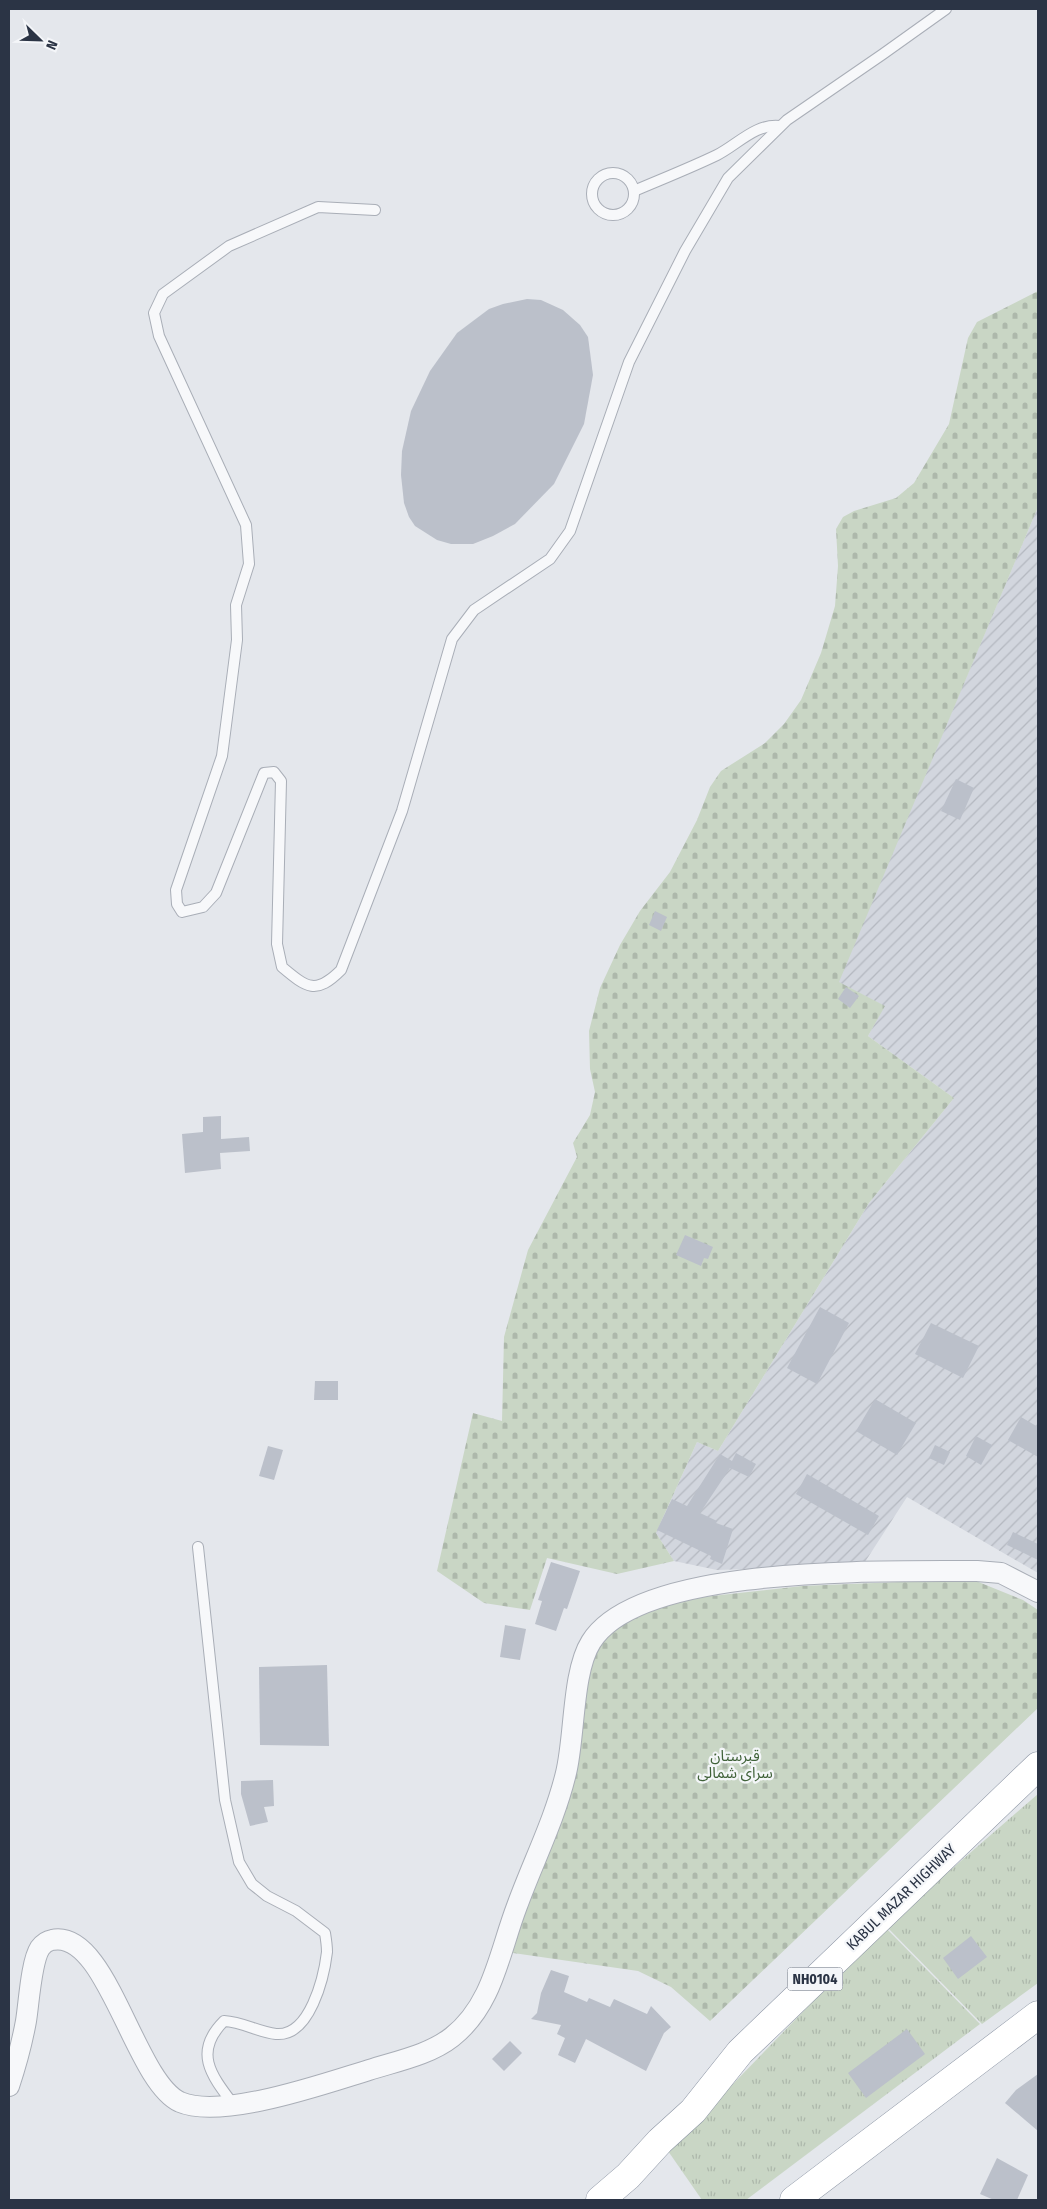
<svg xmlns="http://www.w3.org/2000/svg" width="1047" height="2209" viewBox="0 0 1047 2209" font-family="'Fira Sans Condensed','Noto Sans Arabic',sans-serif">
	<defs>
		<pattern id="industrial-furrows" width="10" height="10" patternUnits="userSpaceOnUse" patternTransform="scale(1.25)"><rect width="10" height="10" fill="#d2d6de"/><path d="M-1 1l2-2M0 10L10 0M9 11l2-2" fill="none" stroke="#b4b8c0"/></pattern>
		<pattern id="cemetery-stones" width="16" height="16" patternUnits="userSpaceOnUse" patternTransform="scale(1.25)"><rect width="16" height="16" fill="#c9d6c5"/><path d="M2 7V4a2 2 0 0 1 4 0v3zM10 15v-3a2 2 0 0 1 4 0v3z" fill="#adb8ab"/></pattern>
		<pattern id="park-tufts" width="24" height="20" patternUnits="userSpaceOnUse" patternTransform="scale(1.25)"><rect width="24" height="20" fill="#c9d6c5"/><path d="M3 7l-1-3M5 7V3M7 7l1-3M15 17l-1-3M17 17v-4M19 17l1-3" fill="none" stroke="#adb8ab"/></pattern>
	</defs>
	<rect width="100%" height="100%" fill="#e4e7ec"/>
	<!-- industrial -->
	<polygon fill="url(#industrial-furrows)" points="1038,507 1038,1573 907,1497 863,1565 717,1570 674,1561 656,1533 697,1442 718,1451 869,1203 954,1098 868,1036 884,1006 838,982"/>
	<!-- cemetery -->
	<g fill="url(#cemetery-stones)">
		<polygon points="1038,291 1038,507 839,982 885,1006 868,1036 954,1098 869,1203 718,1451 697,1442 656,1533 674,1561 617,1574 547,1558 530,1610 484,1603 437,1571 473,1413 502,1421 504,1337 528,1250 577,1157 573,1143 590,1115 595,1092 590,1069 589,1031 600,988 620,945 640,911 670,872 697,820 710,787 721,771 765,743 784,724 801,700 821,653 835,606 838,566 836,529 843,517 854,511 896,498 914,483 949,424 968,338 977,322"/>
		<polygon points="971,1579 1023,1600 1038,1610 1038,1708 710,2021 671,1987 638,1971 499,1951 563,1769 584,1655 631,1605 802,1586"/>
	</g>
	<!-- park -->
	<g fill="url(#park-tufts)">
		<polygon points="1038,1794 1038,1983 982,2024 886,1926"/>
		<polygon points="885,1927 980,2024 746,2200 702,2200 668,2151"/>
	</g>
	<!-- building -->
	<g fill="#bbc0ca">
		<polygon points="527,299 541,300 563,310 580,325 588,337 593,375 584,424 554,484 515,524 493,536 473,544 451,544 437,540 415,526 409,517 404,503 401,475 402,451 411,411 430,371 457,333 489,309 503,304"/>
		<polygon points="956,779 974,788 960,820 941,811"/>
		<polygon points="655,911 667,917 661,931 649,925"/>
		<polygon points="846,987 859,996 850,1008 838,999"/>
		<polygon points="221,1116 221,1139 249,1137 250,1151 220,1153 221,1169 185,1173 182,1134 203,1132 203,1117"/>
		<polygon points="685,1235 713,1247 708,1259 704,1258 701,1266 676,1255"/>
		<polygon points="820,1307 849,1323 817,1384 787,1368"/>
		<polygon points="931,1323 979,1346 963,1378 915,1354"/>
		<polygon points="315,1381 338,1381 338,1400 314,1400"/>
		<polygon points="875,1399 916,1423 897,1455 856,1431"/>
		<polygon points="1021,1417 1038,1427 1038,1457 1008,1440"/>
		<polygon points="976,1436 992,1445 981,1465 966,1456"/>
		<polygon points="935,1445 950,1452 944,1465 929,1458"/>
		<polygon points="268,1446 283,1450 274,1480 259,1476"/>
		<polygon points="736,1453 756,1464 749,1477 730,1468 700,1513 717,1521 716,1523 733,1529 722,1564 710,1559 711,1556 657,1530 672,1499 687,1506 720,1454 732,1461"/>
		<polygon points="807,1474 879,1516 868,1535 796,1494"/>
		<polygon points="1013,1532 1038,1544 1038,1560 1007,1545"/>
		<polygon points="551,1562 580,1571 567,1609 564,1608 556,1631 535,1624 542,1601 538,1600"/>
		<polygon points="505,1625 526,1629 520,1660 500,1657"/>
		<polygon points="327,1665 329,1746 260,1745 259,1667"/>
		<polygon points="273,1780 274,1806 264,1807 268,1822 250,1826 241,1794 241,1781"/>
		<polygon points="971,1936 987,1957 958,1979 943,1958"/>
		<polygon points="551,1970 569,1976 564,1992 587,2002 589,1998 610,2007 614,1999 647,2014 651,2006 671,2027 664,2033 646,2071 586,2039 575,2063 558,2055 565,2038 557,2034 561,2025 531,2019 537,2013 541,1993"/>
		<polygon points="907,2029 925,2054 866,2098 848,2073"/>
		<polygon points="510,2041 522,2053 504,2071 492,2059"/>
		<polygon points="1038,2074 1038,2131 1005,2103 1016,2090"/>
		<polygon points="997,2158 1028,2175 1017,2200 994,2200 980,2194"/>
	</g>
	<g fill="none" stroke-linecap="round" stroke-linejoin="round">
		<!-- service casing -->
		<g stroke="#a9aeb7" stroke-width="12">
			<g id="service">
				<circle cx="613" cy="194" r="21"/>
				<path d="M634,191C662,179 690,168 717,155C737,145 756,123 780,126"/>
				<path d="M375,210L318,207L229,246L163,294L154,313L159,336L246,525L249,564L236,605L237,640L222,756L176,890L177,904L182,912L203,907L216,893L264,773L274,772L281,781L277,944L282,967C307,988 316,995 341,970L402,811L452,639L474,610L550,559L570,531L629,362L685,251L728,178L787,120L883,54L946,9"/>
				<path d="M198,1547L225,1800L239,1862L252,1884L267,1896L296,1911L325,1933C326,1939 327,1946 327,1952C324,1977 310,2037 276,2034C258,2032 243,2022 224,2021C193,2052 211,2075 233,2104"/>
			</g>
		</g>
		<!-- minor casing -->
		<g stroke="#a9aeb7" stroke-width="22">
			<path id="minor" d="M9,2086C16,2065 22,2043 26,2021C29,2003 31,1962 40,1948C43,1944 46,1941 52,1940C107,1928 134,2081 180,2102C222,2120 326,2083 369,2070C397,2061 429,2055 452,2037C493,2005 499,1953 517,1906C533,1862 555,1819 566,1773C575,1737 572,1672 591,1642C640,1563 890,1572 977,1571L1001,1573L1038,1592"/>
		</g>
		<!-- trunk casing -->
		<g stroke="#8b94a3" stroke-width="29">
			<g id="trunk">
				<polyline points="600,2200 628,2176 660,2141 693,2111 740,2052 1038,1766"/>
				<polyline points="794,2200 1038,2015"/>
			</g>
		</g>
		<!-- service -->
		<use href="#service" stroke="#f7f8fa" stroke-width="10"/>
		<!-- minor -->
		<use href="#minor" stroke="#f7f8fa" stroke-width="20"/>
		<!-- trunk -->
		<use href="#trunk" stroke="#fff" stroke-width="28"/>
	</g>
	<g text-anchor="middle" stroke-width="4.5" stroke-linejoin="round" paint-order="stroke">
		<!-- shield labels -->
		<rect fill="#f4f6f9" stroke="#676e7b" stroke-width="1" x="787.5" y="1967.5" width="55" height="23" rx="4"/>
		<g font-size="14" font-weight="bold" fill="#2b3445">
			<text x="815" y="1984">NH0104</text>
		</g>
		<!-- park labels -->
		<g font-size="15" fill="#3f6138" stroke="#f4f6f9">
			<text x="735" y="1761">قبرستان<tspan x="735" dy="17">سرای شمالی</tspan></text>
		</g>
		<!-- street labels -->
		<g font-size="15" fill="#2b3445" stroke="#f4f6f9">
			<text transform="translate(901 1897) rotate(-44)" y="5">KABUL MAZAR HIGHWAY</text>
		</g>
	</g>
	<!-- border -->
	<rect width="1047" height="2209" fill="none" stroke="#2b3445" stroke-width="20"/>
	<!-- north arrow -->
	<g transform="translate(40 40) rotate(113)" stroke="#f4f6f9" stroke-width="4" paint-order="stroke">
	<path d="M0-4L9 19L0 12L-9 19Z" fill="#2b3445"/>
	<text y="-8" font-size="14" font-weight="bold" text-anchor="middle" fill="#2b3445">N</text>
	</g>
</svg>
